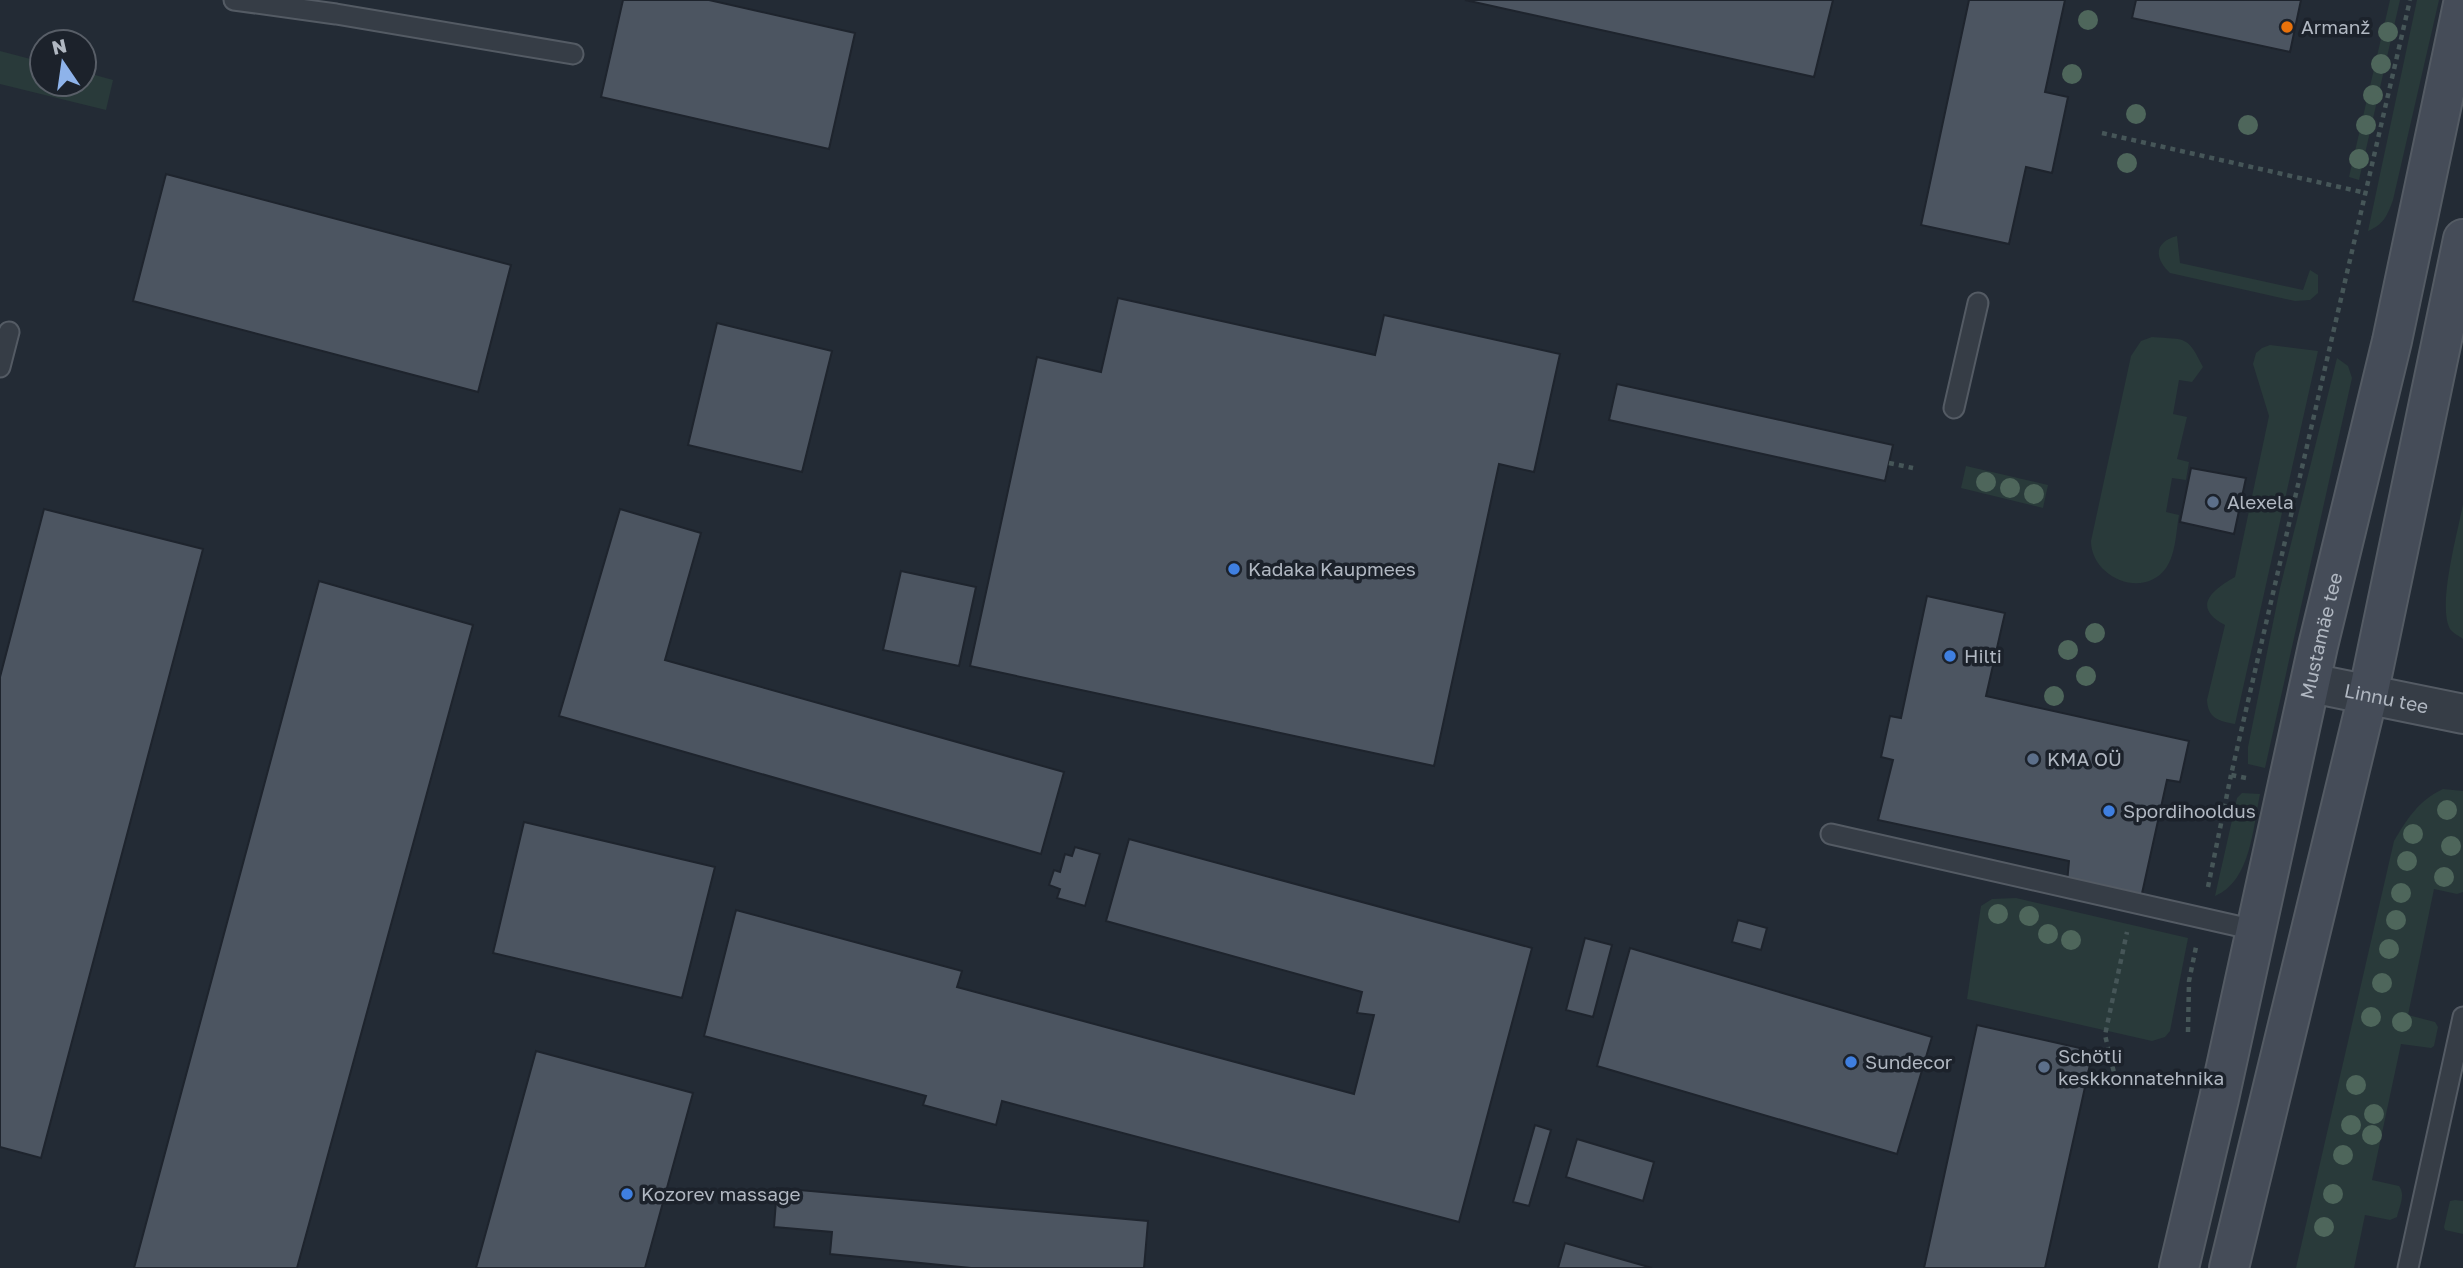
<svg xmlns="http://www.w3.org/2000/svg" width="2463" height="1268" viewBox="0 0 2463 1268" font-family="'Golos Text',sans-serif">
	<rect width="100%" height="100%" fill="#232b35"/>
	<!-- green -->
	<g fill="#293a3a">
		<polygon points="2390,0 2400,0 2359,180 2349,177"/>
		<path d="M2417,0H2439L2393,200C2387,216 2384,224 2368,231Z"/>
		<polygon points="0,51 42,62 42,84 84,84 84,72 113,80 106,110 0,84"/>
		<path d="M2177,236L2180,263L2303,290L2310,270L2318,275V293L2310,300L2295,301L2170,273C2154,258 2154,242 2177,236Z"/>
		<path d="M2152,337C2187,340 2187,335 2203,367L2192,382L2179,380L2173,414L2187,417L2177,459L2189,462L2186,480L2172,478L2166,512L2179,515C2176,531 2176,554 2166,568C2143,600 2091,577 2091,541L2131,356L2141,341Z"/>
		<path d="M2270,345L2318,351L2235,724C2218,721 2208,718 2207,700L2225,625C2191,607 2212,590 2235,577L2269,416L2253,364L2256,353L2262,348Z"/>
		<polygon points="2337,358 2348,366 2352,378 2265,768 2248,764 2248,747 2280,588"/>
		<polygon points="1966,466 2048,485 2043,508 1961,488"/>
		<path d="M2463,504V639C2459,636 2453,633 2450,629C2437,605 2458,532 2463,504Z"/>
		<path d="M2443,789L2463,791V892L2457,894L2434,889L2408,1015L2435,1022L2438,1027L2434,1046L2431,1048L2401,1044L2372,1180L2399,1186C2406,1195 2399,1207 2397,1217L2390,1220L2365,1215L2354,1268H2296L2394,841C2407,819 2419,800 2443,789Z"/>
		<path d="M2242,793L2260,794C2253,827 2251,881 2215,896L2237,798Z"/>
		<polygon points="2016,898 2188,938 2170,1031 2165,1037 2152,1041 1967,999 1981,906 1992,899"/>
		<polygon points="2455,1200 2463,1201 2463,1234 2445,1230 2444,1227 2450,1201"/>
	</g>
	<!-- building -->
	<g fill="#4c5561" stroke="#1e242d" stroke-width="2">
		<polygon points="623,0 709,0 855,33 829,149 601,97"/>
		<polygon points="1465,0 1833,0 1814,77"/>
		<polygon points="1969,0 2065,0 2045,92 2068,97 2052,173 2026,167 2009,244 1921,225"/>
		<polygon points="2136,0 2301,0 2290,52 2132,18"/>
		<polygon points="166,174 511,265 478,392 133,301"/>
		<polygon points="1118,298 1375,355 1384,315 1560,354 1534,472 1499,464 1434,766 970,666 1037,357 1101,372"/>
		<polygon points="717,323 832,351 802,472 688,445"/>
		<polygon points="1617,384 1893,445 1885,481 1609,420"/>
		<polygon points="2191,468 2246,478 2234,534 2180,522"/>
		<polygon points="44,509 203,549 41,1158 0,1147 0,677"/>
		<polygon points="620,509 701,533 665,660 1064,772 1041,854 559,716"/>
		<polygon points="901,571 976,587 959,666 883,650"/>
		<polygon points="319,581 473,625 297,1268 134,1268"/>
		<polygon points="1927,596 2005,613 1986,696 2189,741 2180,782 2167,780 2141,898 2067,883 2069,861 1878,820 1893,760 1881,757 1890,716 1901,718"/>
		<polygon points="524,822 715,867 682,998 493,953"/>
		<polygon points="1129,839 1532,948 1459,1222 1002,1101 996,1125 923,1105 926,1096 704,1036 736,910 962,971 957,987 1354,1094 1374,1015 1357,1013 1362,992 1106,921"/>
		<polygon points="1075,847 1100,854 1085,906 1057,898 1060,889 1049,885 1054,870 1060,872 1065,854 1072,856"/>
		<polygon points="1738,920 1767,928 1761,950 1732,942"/>
		<polygon points="1585,938 1612,945 1593,1017 1566,1010"/>
		<polygon points="1630,948 1932,1037 1897,1154 1597,1066"/>
		<polygon points="1977,1025 2093,1051 2045,1268 1924,1268"/>
		<polygon points="536,1051 693,1093 645,1268 476,1268"/>
		<polygon points="1535,1125 1551,1130 1529,1206 1513,1202"/>
		<polygon points="1577,1139 1654,1162 1643,1201 1566,1177"/>
		<polygon points="777,1188 1148,1221 1144,1268 971,1268 830,1254 832,1232 774,1227"/>
		<polygon points="1565,1243 1652,1268 1558,1268"/>
	</g>
	<g fill="none" stroke-linecap="round" stroke-linejoin="round">
		<!-- service casing -->
		<g stroke="#545b64" stroke-width="23">
			<g id="service">
				<polyline points="234,0 336,14 573,54"/>
				<polyline points="0,367 9,332"/>
				<polyline points="1954,408 1978,303"/>
				<polyline points="1831,834 2255,930"/>
				<polyline points="2408,1268 2463,1017"/>
			</g>
		</g>
		<!-- tertiary casing -->
		<g stroke="#545b64" stroke-width="42">
			<g id="tertiary">
				<path id="s1" d="M2311,683L2463,714"/>
			</g>
		</g>
		<!-- secondary casing -->
		<g stroke="#545b64" stroke-width="42">
			<g id="secondary">
				<path id="s2" d="M2179,1268L2219,1099L2318,646L2392,341L2463,4"/>
				<polyline points="2229,1268 2368,695 2463,239"/>
			</g>
		</g>
		<!-- path -->
		<g stroke="#465658" stroke-width="4.5" stroke-dasharray="5 5" stroke-linecap="butt">
			<polyline points="2102,133 2366,193"/>
			<polyline points="1889,463 1913,468"/>
			<polyline points="2246,778 2231,775 2410,0"/>
			<polyline points="2208,887 2231,775"/>
			<polyline points="2188,1032 2189,981 2196,947"/>
			<polyline points="2116,1081 2105,1035 2127,932"/>
		</g>
		<!-- service -->
		<use href="#service" stroke="#363d46" stroke-width="19"/>
		<!-- tertiary -->
		<use href="#tertiary" stroke="#363d46" stroke-width="38"/>
		<!-- secondary -->
		<use href="#secondary" stroke="#454c58" stroke-width="38"/>
	</g>
	<!-- trees -->
	<g fill="#4e665b">
		<circle cx="2088" cy="20" r="10"/>
		<circle cx="2388" cy="32" r="10"/>
		<circle cx="2381" cy="64" r="10"/>
		<circle cx="2072" cy="74" r="10"/>
		<circle cx="2373" cy="95" r="10"/>
		<circle cx="2136" cy="114" r="10"/>
		<circle cx="2248" cy="125" r="10"/>
		<circle cx="2366" cy="125" r="10"/>
		<circle cx="2359" cy="159" r="10"/>
		<circle cx="2127" cy="163" r="10"/>
		<circle cx="1986" cy="482" r="10"/>
		<circle cx="2010" cy="488" r="10"/>
		<circle cx="2034" cy="494" r="10"/>
		<circle cx="2095" cy="633" r="10"/>
		<circle cx="2068" cy="650" r="10"/>
		<circle cx="2086" cy="676" r="10"/>
		<circle cx="2054" cy="696" r="10"/>
		<circle cx="2447" cy="810" r="10"/>
		<circle cx="2413" cy="834" r="10"/>
		<circle cx="2451" cy="846" r="10"/>
		<circle cx="2407" cy="861" r="10"/>
		<circle cx="2444" cy="877" r="10"/>
		<circle cx="2401" cy="893" r="10"/>
		<circle cx="1998" cy="914" r="10"/>
		<circle cx="2029" cy="916" r="10"/>
		<circle cx="2396" cy="920" r="10"/>
		<circle cx="2048" cy="934" r="10"/>
		<circle cx="2071" cy="940" r="10"/>
		<circle cx="2389" cy="949" r="10"/>
		<circle cx="2382" cy="983" r="10"/>
		<circle cx="2371" cy="1017" r="10"/>
		<circle cx="2402" cy="1022" r="10"/>
		<circle cx="2356" cy="1085" r="10"/>
		<circle cx="2374" cy="1114" r="10"/>
		<circle cx="2351" cy="1125" r="10"/>
		<circle cx="2372" cy="1135" r="10"/>
		<circle cx="2343" cy="1155" r="10"/>
		<circle cx="2333" cy="1194" r="10"/>
		<circle cx="2324" cy="1227" r="10"/>
	</g>
	<!-- markers -->
	<circle fill="#e8710a" stroke="#1c222b" stroke-width="2.5" cx="2287" cy="27" r="7"/>
	<g fill="#5c6f8a" stroke="#1c222b" stroke-width="2.5">
		<circle cx="2213" cy="502" r="7"/>
		<circle cx="2033" cy="759" r="7"/>
		<circle cx="2044" cy="1067" r="7"/>
	</g>
	<g fill="#3f7fe0" stroke="#1c222b" stroke-width="2.5">
		<circle cx="1234" cy="569" r="7"/>
		<circle cx="1950" cy="656" r="7"/>
		<circle cx="2109" cy="811" r="7"/>
		<circle cx="1851" cy="1062" r="7"/>
		<circle cx="627" cy="1194" r="7"/>
	</g>
	<g text-anchor="middle" stroke-width="7" stroke-linejoin="round" paint-order="stroke">
		<!-- poi labels -->
		<g font-size="19" fill="#b1b8c2" stroke="#1c222b" text-anchor="start">
			<text x="2301" y="34">Armanž</text>
			<text x="2227" y="509">Alexela</text>
			<text x="1248" y="576">Kadaka Kaupmees</text>
			<text x="1964" y="663">Hilti</text>
			<text x="2047" y="766">KMA OÜ</text>
			<text x="2123" y="818">Spordihooldus</text>
			<text x="2058" y="1063">Schötli<tspan x="2058" dy="22">keskkonnatehnika</tspan></text>
			<text x="1865" y="1069">Sundecor</text>
			<text x="641" y="1201">Kozorev massage</text>
		</g>
		<!-- street labels -->
		<g font-size="19" fill="#b1b8c2" stroke="#1c222b">
			<text dy="7" stroke="none"><textPath href="#s2" startOffset="648">Mustamäe tee</textPath></text>
			<text dy="7" stroke="none"><textPath href="#s1" startOffset="77">Linnu tee</textPath></text>
		</g>
	</g>
	<!-- north arrow -->
	<g transform="translate(63 63) rotate(347)"><circle r="33" fill="#1c222b" stroke="#585e67" stroke-width="2"/>
	<path d="M0-5L12 26L0 18L-12 26Z" fill="#8eb3ea"/>
	<text y="-10" font-size="19" font-weight="bold" text-anchor="middle" fill="#b1b8c2">N</text>
	</g>
</svg>
